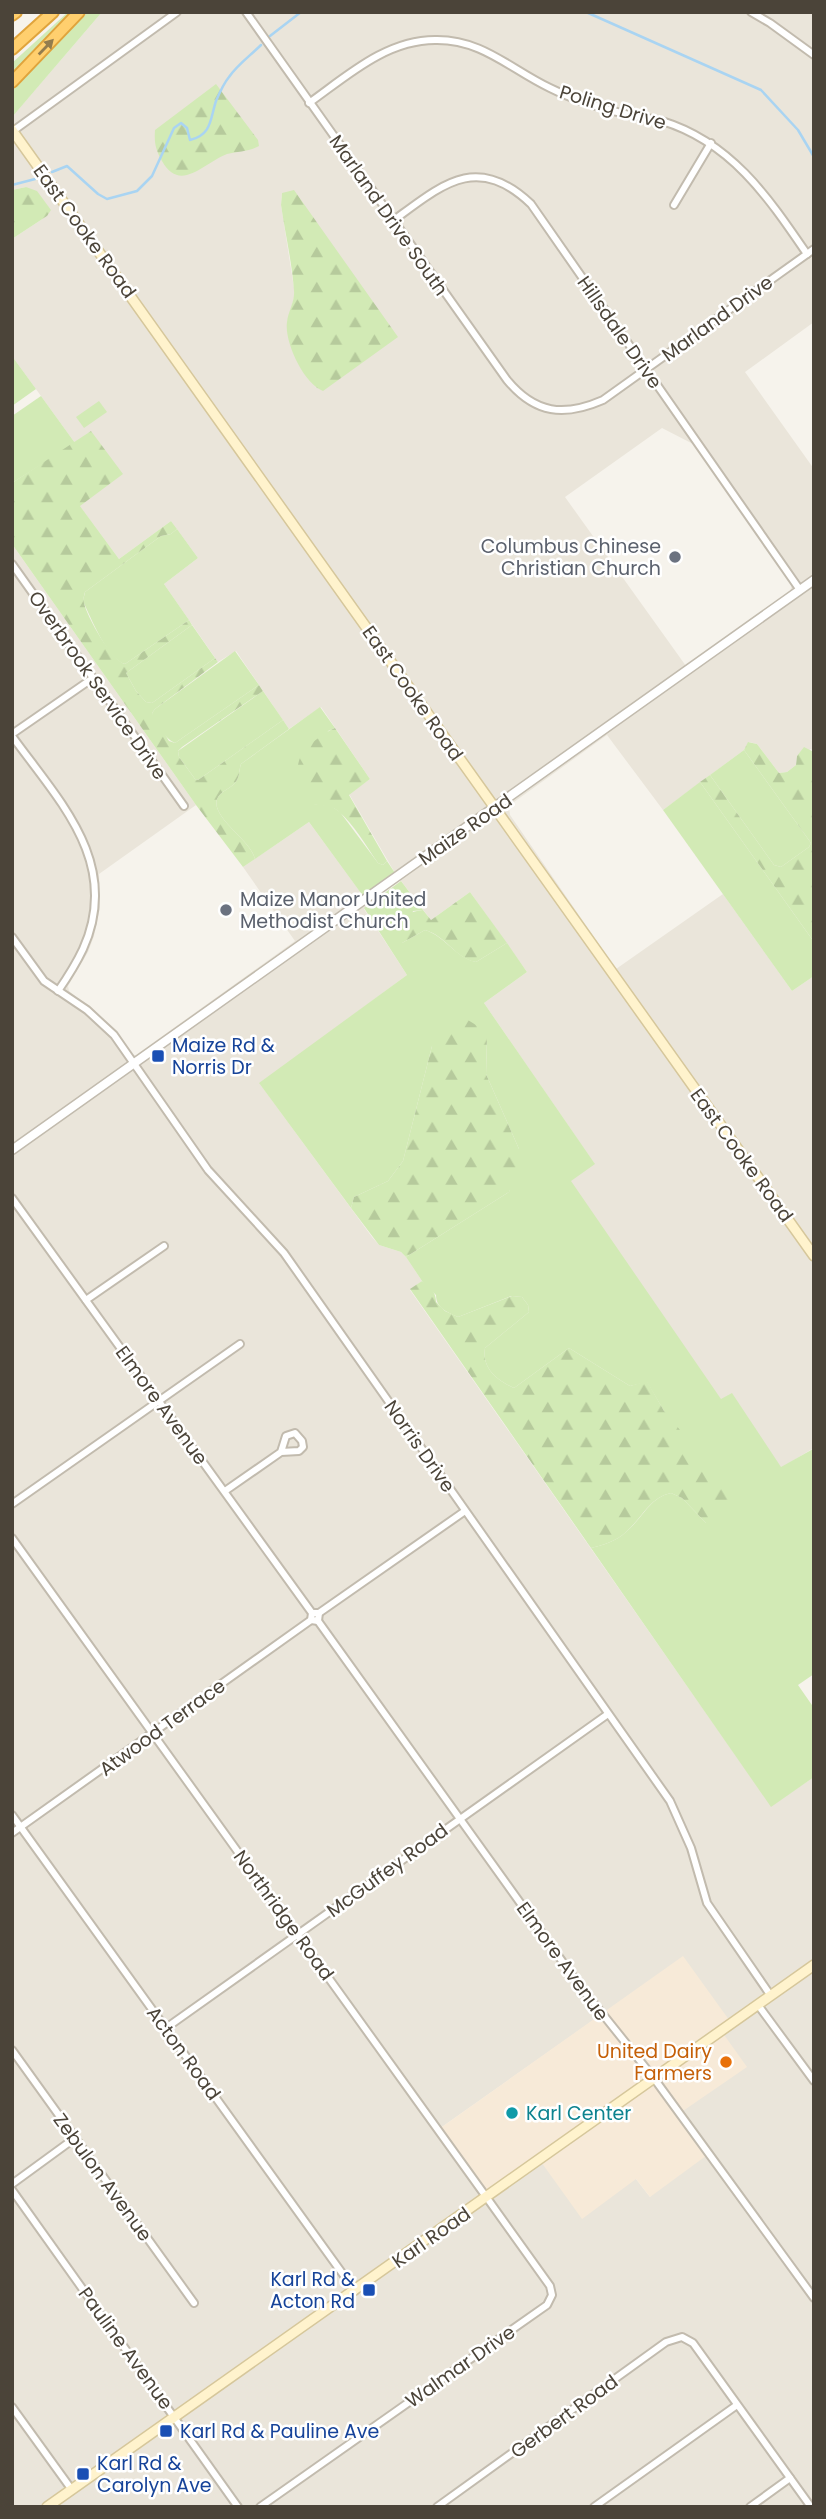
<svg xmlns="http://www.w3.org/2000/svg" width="826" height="2519" viewBox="0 0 826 2519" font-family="Poppins,sans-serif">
	<defs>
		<pattern id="forest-firs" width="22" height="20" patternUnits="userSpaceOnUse" patternTransform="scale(1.75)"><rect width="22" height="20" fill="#d2eab5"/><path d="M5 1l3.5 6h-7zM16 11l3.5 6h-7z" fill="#b6ca9c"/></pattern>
	</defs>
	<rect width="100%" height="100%" fill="#f6f3ec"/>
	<!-- residential -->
	<g fill="#eae5da" fill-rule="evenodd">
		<path d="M102,12H814V322L745,372L814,469V752L811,749L797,756L796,765L787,772L779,773L757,744L749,742L744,750L663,810L607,735L514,802L509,808L510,815L616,969L723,894L792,991L814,976V1451L812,1449L781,1468L732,1394L721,1400L570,1181L594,1163L484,1003L527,972L470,892L431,920L395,873L349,794L370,779L321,707L289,729L236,651L218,662L164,584L198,558L171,521L119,559L79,505L91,431L75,443L12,356V239L47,216L26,187L12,190V117ZM282,193L316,388L287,323L295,294L281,205ZM662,428L695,445L792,585L789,594L686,666L565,497Z"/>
		<path d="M12,544L196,805L99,874L100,907L94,936L88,952L68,986L69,991L95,1012L112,1028L133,1055H136L295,941L243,867L309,822L369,904L364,909L407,975L260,1084L372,1237L379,1245L401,1252L406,1257L422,1281L410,1290L771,1806L814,1777V2507H12ZM683,1957L722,2032L680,2113L650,2197L636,2179L539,2159L439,2129Z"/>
	</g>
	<!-- commercial -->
	<polygon fill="#f7ead8" points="683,1956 732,2024 722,2032 747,2067 680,2113 710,2153 650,2197 636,2179 582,2219 539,2159 486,2198 439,2129"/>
	<!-- green -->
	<g fill="#d2eab5">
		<polygon points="68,12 71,15 12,77 12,63"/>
		<polygon points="88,12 102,12 13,116 12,91"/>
		<polygon points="12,356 36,389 12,406"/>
		<polygon points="41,396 75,443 12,483 12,416"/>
		<polygon points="99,401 107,412 84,428 76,417"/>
		<path d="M177,529L198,558L164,584L189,620L125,664C107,659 91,618 83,601L85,592L161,536L171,534Z"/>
		<polygon points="192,625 215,658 152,703 146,702 136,691 126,673"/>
		<path d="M235,651L259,685L175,743C165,739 155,723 152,713L155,709Z"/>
		<polygon points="263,691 283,720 198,780 195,779 179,757 178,751"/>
		<path d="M320,707L335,728L328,731L314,804L331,806L340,812L378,863L383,865L387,861L395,873L363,896L309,822L255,859C251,840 211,818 217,799C220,791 233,788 237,780C240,775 239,769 241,764Z"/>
		<polygon points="744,750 811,843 809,847 781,867 774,865 710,775"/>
		<polygon points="700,782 814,942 814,976 792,991 663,810"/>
		<path d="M401,881L423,910L413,911L402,943L425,930C445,936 456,958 476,962L507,943L527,972L484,1003L595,1164L571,1181L721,1399L732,1393L781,1467L813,1449L814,1451V1674L798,1685L814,1708V1777L771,1807L591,1548C604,1545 616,1541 626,1532C643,1518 649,1498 671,1493L682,1498L706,1523L664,1411L647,1382L630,1386L569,1348L514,1388C497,1380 482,1369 485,1348L529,1312L528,1305L522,1297L511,1296L458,1317C447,1312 436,1308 436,1295L422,1281L406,1257L509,1192L519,1149L486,1074L487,1038L432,1046L403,1161L388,1181L354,1197L351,1208L259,1083L407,975L364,908Z"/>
	</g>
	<!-- forest -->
	<g fill="url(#forest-firs)">
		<path d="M216,84L258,140L259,146C248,152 238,151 227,154C205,162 180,194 162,161C156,150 154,144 155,130Z"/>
		<polygon points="26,187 37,191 51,210 47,216 12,239 12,190"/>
		<path d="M294,190L398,337L323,391C304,384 284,342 287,322C288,312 295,301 294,291C292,262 285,233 281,205L282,193Z"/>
		<path d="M91,431L123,474L80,506L119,559L171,521L177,529L171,534L161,536L85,592C84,595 83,600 84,603C87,617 112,661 125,664L189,620L192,625L126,673L136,691L146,702L152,703L215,658L218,662L155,709L152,713L169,741L175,743L259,685L263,691L182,747L178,751L179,757L195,779L198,780L283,720L289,729L241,764C239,769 240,775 237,780C233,788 220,791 217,799C211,818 251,840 255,859L243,867L196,805L12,544V483Z"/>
		<path d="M335,728L370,779L349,795L387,861L383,865L378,863C366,846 354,824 338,811C329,803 317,808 308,801C295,790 294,763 304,751C312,742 325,732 335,728Z"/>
		<polygon points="748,742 757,744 779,773 787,772 796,765 797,756 804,747 814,752 814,942 700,782 710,775 774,865 781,867 809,847 811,843 744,750"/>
		<path d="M470,892L507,943L476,962C456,959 445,935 425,930L402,943L397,942L386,931L387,925C398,916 409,912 423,910L431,920Z"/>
		<polygon points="463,1017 476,1025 487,1038 486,1074 519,1149 519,1169 509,1192 406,1257 401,1252 379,1245 351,1208 354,1197 388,1181 403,1161 432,1046 450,1018"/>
		<path d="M422,1281C430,1286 436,1292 436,1302L445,1311L458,1317L512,1296L522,1297L528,1305L529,1312L485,1348C482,1369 497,1380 514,1388L569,1348L630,1386L647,1381L664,1411L739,1500L706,1523L682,1498L671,1493C649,1498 642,1518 626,1532C616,1541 604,1545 591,1548L410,1289Z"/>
	</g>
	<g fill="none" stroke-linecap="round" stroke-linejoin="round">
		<!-- stream -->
		<g stroke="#a9d4f2" stroke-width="2.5">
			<polyline points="586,12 761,90 798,130 814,157"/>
			<polyline points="270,36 301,12"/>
			<path d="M52,172L67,166L98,194L107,199L137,191L152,176L174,128L181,123L187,128L190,140C212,135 210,119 216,101C219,94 224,83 229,77C237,65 251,55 261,45"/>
			<polyline points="12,185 39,178"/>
		</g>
		<!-- minor casing -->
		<g stroke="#c2bbae" stroke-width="10">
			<g id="minor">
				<path d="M246,12L507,380C535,414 564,417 603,400L814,249"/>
				<polyline points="751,12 770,23 814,55"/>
				<path d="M309,103C347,76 386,40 435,40C482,39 510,69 550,88C574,100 600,108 625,114C638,117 650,118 662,121C731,142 768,197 807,254"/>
				<polyline points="13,131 177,12"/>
				<polyline points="674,205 711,143"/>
				<path d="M394,220C443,184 477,153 531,204L800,590"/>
				<polyline points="12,564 184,806"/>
				<polyline points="12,734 93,678"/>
				<path d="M12,736C59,801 122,863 83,949C76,964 67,978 58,991"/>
				<polyline points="12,937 44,981 87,1010 114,1035 208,1170 284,1253 670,1801 691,1848 707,1903 771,1996"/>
				<polyline points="12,1198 312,1613 311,1620 318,1621 319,1613 312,1613"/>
				<polyline points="86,1300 164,1246"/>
				<polyline points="225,1491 281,1452 299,1451 303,1447 302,1441 295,1433 286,1436 281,1452"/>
				<polyline points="12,1504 240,1344"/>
				<polyline points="12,1538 487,2198 550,2286 552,2295 547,2305 260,2507"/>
				<polyline points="319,1613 465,1511"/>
				<polyline points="318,1621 577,1982 653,2077 814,2298"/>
				<polyline points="12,1815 355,2291"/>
				<polyline points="12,1833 311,1620"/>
				<polyline points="758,2005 814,2081"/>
				<polyline points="166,2028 608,1714"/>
				<polyline points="12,2050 194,2303"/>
				<polyline points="12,2184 75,2138"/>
				<polyline points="12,2190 238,2507"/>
				<polyline points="12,2407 72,2490"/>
				<polyline points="437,2507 666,2342 682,2337 693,2343 811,2507"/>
				<polyline points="594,2507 737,2405"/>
				<polyline points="750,2507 790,2478"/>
			</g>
		</g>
		<!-- tertiary casing -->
		<g stroke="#c2bbae" stroke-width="11">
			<polyline id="tertiary" points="12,1150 814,580"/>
		</g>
		<!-- secondary casing -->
		<g stroke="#d6c79b" stroke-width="12">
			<g id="secondary">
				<polyline points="12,130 814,1256"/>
				<polyline points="47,2507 814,1965"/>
			</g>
		</g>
		<!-- motorway casing -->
		<g stroke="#e0a43c" stroke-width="14">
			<g id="motorway">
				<polyline points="12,15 16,12"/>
				<polyline points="12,49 53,12"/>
				<polyline points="12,82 79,12"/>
			</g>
		</g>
		<!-- minor -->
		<use href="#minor" stroke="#fff" stroke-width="6"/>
		<!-- tertiary -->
		<use href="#tertiary" stroke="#fff" stroke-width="8"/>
		<!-- secondary -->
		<use href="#secondary" stroke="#fff3cd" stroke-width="9"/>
		<!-- motorway -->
		<use href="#motorway" stroke="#ffcf6e" stroke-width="10"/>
	</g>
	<!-- one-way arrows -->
	<defs><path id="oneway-solid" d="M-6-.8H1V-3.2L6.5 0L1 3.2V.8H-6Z" transform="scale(1.75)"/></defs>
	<use fill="#937c4e" href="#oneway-solid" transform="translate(46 47) rotate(-46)"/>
	<!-- markers -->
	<g fill="#6b7280" stroke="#fff" stroke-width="2.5">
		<circle cx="675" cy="557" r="7"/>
		<circle cx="226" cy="910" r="7"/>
	</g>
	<g fill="#1a4fb4" stroke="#fff" stroke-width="2.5">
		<rect x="151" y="1049" width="14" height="14" rx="3.5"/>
		<rect x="362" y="2283" width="14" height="14" rx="3.5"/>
		<rect x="159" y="2424" width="14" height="14" rx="3.5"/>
		<rect x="76" y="2467" width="14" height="14" rx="3.5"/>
	</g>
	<circle fill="#e8710a" stroke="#fff" stroke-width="2.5" cx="726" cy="2062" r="7"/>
	<circle fill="#0f9aa8" stroke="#fff" stroke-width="2.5" cx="512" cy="2113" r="7"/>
	<g text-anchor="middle" stroke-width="5" stroke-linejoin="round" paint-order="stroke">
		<!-- street labels -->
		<g font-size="19" fill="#4b4439" stroke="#fff">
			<text transform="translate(613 107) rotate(17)" y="7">Poling Drive</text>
			<text transform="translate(389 215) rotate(55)" y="7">Marland Drive South</text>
			<text transform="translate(85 231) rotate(54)" y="7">East Cooke Road</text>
			<text transform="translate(717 318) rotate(-36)" y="7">Marland Drive</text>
			<text transform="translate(620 332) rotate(55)" y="7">Hillsdale Drive</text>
			<text transform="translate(98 685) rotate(55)" y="7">Overbrook Service Drive</text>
			<text transform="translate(413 693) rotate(55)" y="7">East Cooke Road</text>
			<text transform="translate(465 829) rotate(-35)" y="7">Maize Road</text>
			<text transform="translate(742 1155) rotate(54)" y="7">East Cooke Road</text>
			<text transform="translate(162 1405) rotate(54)" y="7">Elmore Avenue</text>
			<text transform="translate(420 1446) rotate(55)" y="7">Norris Drive</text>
			<text transform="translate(162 1727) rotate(-36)" y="7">Atwood Terrace</text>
			<text transform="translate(387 1870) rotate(-36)" y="7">McGuffey Road</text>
			<text transform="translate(284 1915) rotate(54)" y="7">Northridge Road</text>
			<text transform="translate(563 1961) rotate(54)" y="7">Elmore Avenue</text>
			<text transform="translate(184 2053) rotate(54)" y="7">Acton Road</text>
			<text transform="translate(103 2177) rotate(54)" y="7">Zebulon Avenue</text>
			<text transform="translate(431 2237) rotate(-35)" y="7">Karl Road</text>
			<text transform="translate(126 2348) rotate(54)" y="7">Pauline Avenue</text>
			<text transform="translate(460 2366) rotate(-35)" y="7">Walmar Drive</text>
			<text transform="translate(564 2416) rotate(-36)" y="7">Gerbert Road</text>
		</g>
		<!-- worship labels -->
		<g font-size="19" fill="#5b616d" stroke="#fff" text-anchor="end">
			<text x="661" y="553">Columbus Chinese<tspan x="661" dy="22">Christian Church</tspan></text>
			<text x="240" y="906" text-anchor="start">Maize Manor United<tspan x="240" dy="22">Methodist Church</tspan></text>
		</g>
		<!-- transit labels -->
		<g font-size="19" fill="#164399" stroke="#fff" text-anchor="start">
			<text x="172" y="1052">Maize Rd &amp;<tspan x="172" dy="22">Norris Dr</tspan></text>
			<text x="355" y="2286" text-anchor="end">Karl Rd &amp;<tspan x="355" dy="22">Acton Rd</tspan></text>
			<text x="180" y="2438">Karl Rd &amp; Pauline Ave</text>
			<text x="97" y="2470">Karl Rd &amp;<tspan x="97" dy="22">Carolyn Ave</tspan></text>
		</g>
		<!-- food labels -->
		<g font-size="19" fill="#c56008" stroke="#fff" text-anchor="end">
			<text x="712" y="2058">United Dairy<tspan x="712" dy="22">Farmers</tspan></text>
		</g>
		<!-- culture labels -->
		<g font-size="19" fill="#0d838f" stroke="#fff" text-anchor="start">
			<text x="526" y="2120">Karl Center</text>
		</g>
	</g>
	<!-- border -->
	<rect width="826" height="2519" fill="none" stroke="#4b4439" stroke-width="28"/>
</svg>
